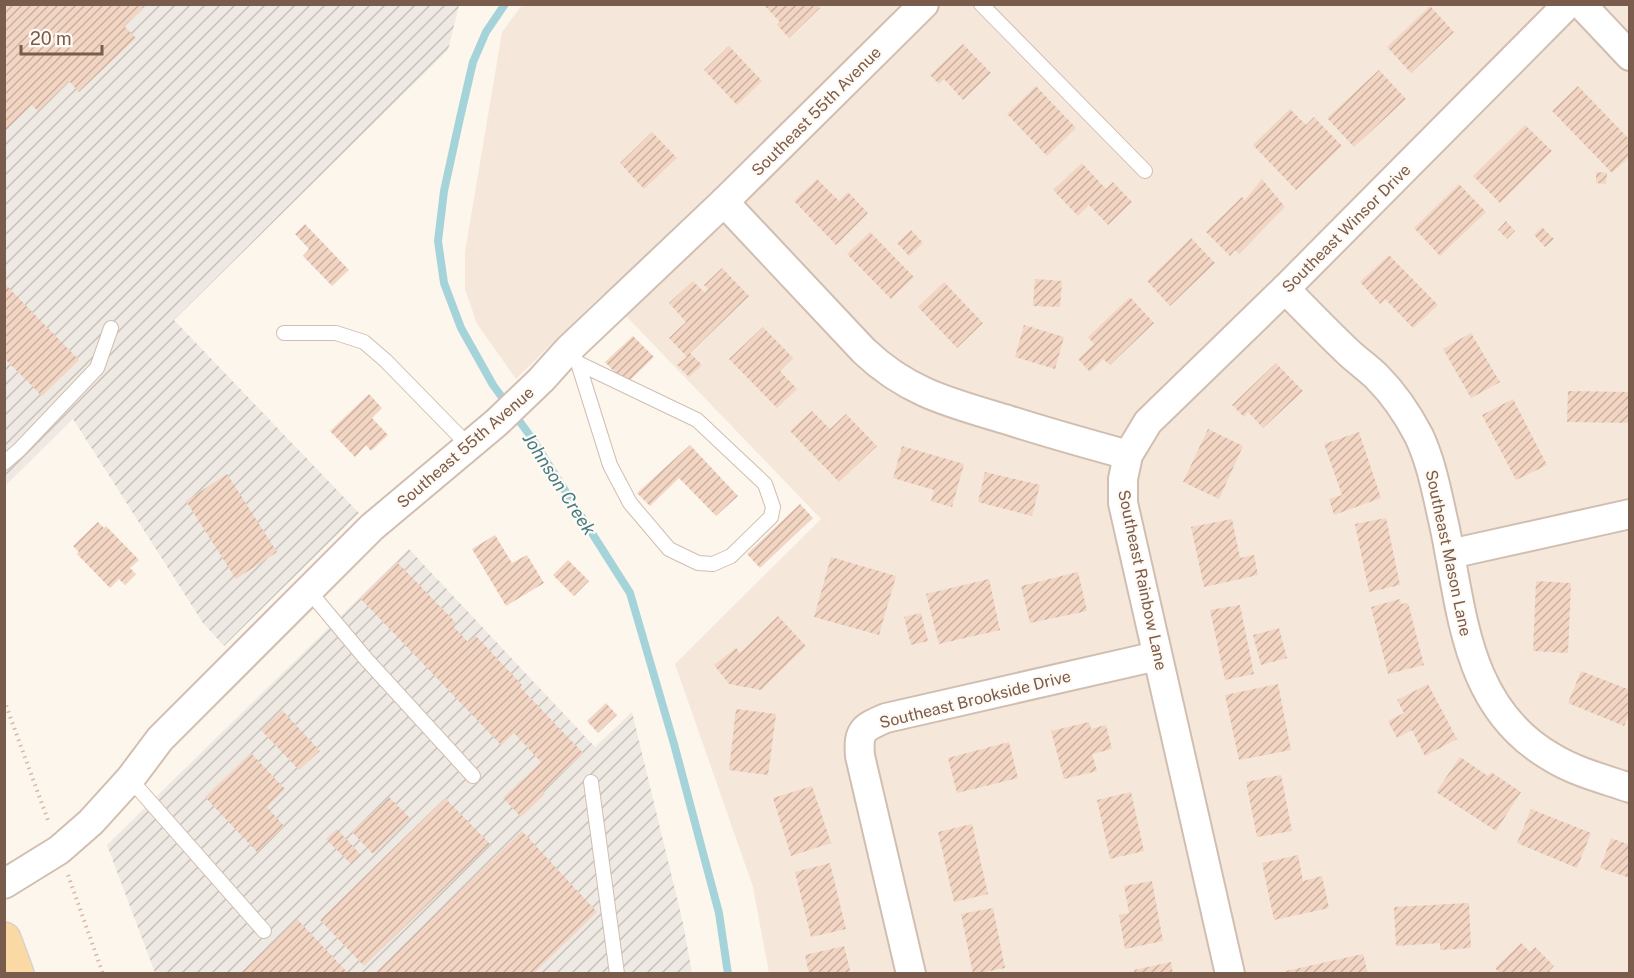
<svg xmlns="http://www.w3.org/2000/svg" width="1634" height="978" viewBox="0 0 1634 978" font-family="'Public Sans',sans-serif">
	<defs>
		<pattern id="industrial-furrows" width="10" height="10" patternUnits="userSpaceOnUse" patternTransform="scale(1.5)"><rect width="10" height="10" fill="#efe9e4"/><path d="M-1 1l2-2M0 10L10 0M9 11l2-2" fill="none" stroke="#c7c0bb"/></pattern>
		<pattern id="building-hatch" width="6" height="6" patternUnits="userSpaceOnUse" patternTransform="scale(1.5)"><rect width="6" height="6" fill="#f3d5c3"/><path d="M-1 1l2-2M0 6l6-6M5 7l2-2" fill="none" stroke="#cab0a1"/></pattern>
	</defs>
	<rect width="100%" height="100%" fill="#fdf6ec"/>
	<!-- residential -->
	<polygon fill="#f5e8da" points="522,5 1629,5 1629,973 769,973 753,887 675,664 821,519 604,293 516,379 477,324 465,289 465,252 502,32"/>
	<!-- industrial -->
	<g fill="url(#industrial-furrows)">
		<polygon points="5,5 459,5 448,50 174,320 359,513 224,646 203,623 73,419 5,486"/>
		<polygon points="409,549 595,747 632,712 683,923 692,973 155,973 107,845"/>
	</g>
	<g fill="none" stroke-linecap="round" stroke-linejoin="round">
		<!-- stream -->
		<polyline stroke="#a5d3da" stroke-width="8" points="505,4 486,32 473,62 460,118 444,191 438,241 444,283 461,328 493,385 531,437 630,593 674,744 719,913 728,974"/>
	</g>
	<!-- building -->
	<g fill="url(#building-hatch)">
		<polygon points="4,4 139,4 143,9 124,26 136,38 79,92 69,81 38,111 32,105 4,132"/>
		<polygon points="763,4 816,4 820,8 789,38 777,25 780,22"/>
		<polygon points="1430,6 1454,32 1411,73 1387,47"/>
		<polygon points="963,44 991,73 963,100 944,79 939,84 930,75"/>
		<polygon points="729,46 762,81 737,105 704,70"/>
		<polygon points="1379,70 1406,99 1354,147 1327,118"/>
		<polygon points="1036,86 1076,128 1047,156 1007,114"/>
		<polygon points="1578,86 1630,140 1630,156 1612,173 1552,111"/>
		<polygon points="1290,109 1306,125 1314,117 1342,146 1296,190 1253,145"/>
		<polygon points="1525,125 1552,151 1500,203 1473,176"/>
		<polygon points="652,132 677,158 644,189 620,163"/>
		<polygon points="1082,163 1106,189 1113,182 1132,202 1108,225 1089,205 1078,216 1053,190"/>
		<polygon points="1596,172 1607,173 1606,184 1596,183"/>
		<polygon points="817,179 839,201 848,192 868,213 836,245 794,201"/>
		<polygon points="1262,179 1285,207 1239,254 1235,250 1230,256 1206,232 1242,197 1245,200"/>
		<polygon points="1459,184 1486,212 1440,256 1414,228"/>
		<polygon points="1506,221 1515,231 1507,239 1498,230"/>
		<polygon points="305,224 349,270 332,286 303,256 309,249 295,234"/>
		<polygon points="1542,227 1554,239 1545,247 1534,235"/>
		<polygon points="911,230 923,243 909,256 897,243"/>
		<polygon points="870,232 914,277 891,299 847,254"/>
		<polygon points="1191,238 1215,263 1170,306 1147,281"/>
		<polygon points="1389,255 1438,305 1413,328 1385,299 1380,304 1360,282"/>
		<polygon points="722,268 749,296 690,353 702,365 689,377 677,365 687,357 669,338 686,322 669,303 693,281 705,293 708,289 704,285"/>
		<polygon points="1035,279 1062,281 1060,307 1033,306"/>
		<polygon points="944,282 983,323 957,348 918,307"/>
		<polygon points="4,283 79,360 42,396 4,358"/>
		<polygon points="1130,297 1154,323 1110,365 1103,359 1090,372 1078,359 1094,344 1088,337"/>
		<polygon points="1024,325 1064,337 1055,369 1015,357"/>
		<polygon points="763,327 793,358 780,371 797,389 777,408 729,359"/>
		<polygon points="1471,333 1500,382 1471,398 1443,349"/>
		<polygon points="633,336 654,357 626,384 605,362"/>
		<polygon points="1276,363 1303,391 1263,428 1248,412 1244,417 1232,405"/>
		<polygon points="1568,391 1630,392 1630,423 1567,422"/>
		<polygon points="369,394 382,408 372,418 388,435 371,451 366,445 355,457 330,431"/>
		<polygon points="1513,399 1547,465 1516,480 1482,415"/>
		<polygon points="812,411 830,429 846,414 877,446 839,482 790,431"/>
		<polygon points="1208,429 1243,446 1219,499 1183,482"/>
		<polygon points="1359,432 1381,498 1334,515 1329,499 1342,495 1324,444"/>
		<polygon points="690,445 738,496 716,516 679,478 650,506 637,493"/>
		<polygon points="902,446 964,464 952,507 931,501 934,490 893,478"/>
		<polygon points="985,472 1040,485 1032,516 978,502"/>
		<polygon points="227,474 277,552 236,579 186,501"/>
		<polygon points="800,504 813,518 760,568 747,554"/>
		<polygon points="1386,518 1400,585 1369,592 1355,524"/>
		<polygon points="1232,519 1240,558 1254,555 1258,575 1204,587 1191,527"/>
		<polygon points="98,522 104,528 106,526 139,560 130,568 136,574 125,585 119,579 110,588 77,554 79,552 73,546"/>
		<polygon points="495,535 512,563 527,555 544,583 506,606 472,549"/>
		<polygon points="831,557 896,576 879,635 814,617"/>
		<polygon points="568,560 589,581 574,596 553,575"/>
		<polygon points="397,562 456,623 453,626 468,642 476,636 522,685 520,687 583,753 543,791 545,794 521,817 503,798 541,762 514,733 501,745 360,598"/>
		<polygon points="1078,572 1087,611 1030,623 1021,586"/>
		<polygon points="989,579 1000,630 939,644 926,594"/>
		<polygon points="1536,581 1571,583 1568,653 1533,651"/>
		<polygon points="1400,599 1401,604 1408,603 1424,665 1388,674 1371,607"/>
		<polygon points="1240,605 1254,674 1225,680 1210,610"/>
		<polygon points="921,613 928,641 911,645 904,617"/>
		<polygon points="778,616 806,646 761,690 729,684 714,665 736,648 740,653"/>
		<polygon points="1279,628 1287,658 1261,665 1253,635"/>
		<polygon points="1581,671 1630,690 1630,713 1624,726 1568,703"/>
		<polygon points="1278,684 1291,750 1239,760 1225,695"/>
		<polygon points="1428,684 1457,739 1425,756 1412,730 1397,738 1388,721 1404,713 1397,700"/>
		<polygon points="606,703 617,715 598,733 587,721"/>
		<polygon points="736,709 776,714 768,775 729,770"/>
		<polygon points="282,710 320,751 299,770 261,730"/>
		<polygon points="1089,722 1091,729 1106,725 1112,749 1092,754 1097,771 1064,779 1051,731"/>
		<polygon points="1009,742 1018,778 957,793 948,758"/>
		<polygon points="251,753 285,789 267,807 284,826 257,852 205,797"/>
		<polygon points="1460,757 1488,776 1491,772 1521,792 1496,831 1436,792"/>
		<polygon points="1281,775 1292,831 1257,837 1246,782"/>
		<polygon points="812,786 831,843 791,856 773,798"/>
		<polygon points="1131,792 1144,851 1110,859 1097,800"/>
		<polygon points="389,797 410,818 373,854 352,832"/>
		<polygon points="445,798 490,844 364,966 320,920"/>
		<polygon points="1531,809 1591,833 1577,868 1517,843"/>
		<polygon points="972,824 988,894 954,902 938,832"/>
		<polygon points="337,829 361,855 351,864 326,839"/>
		<polygon points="522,831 597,912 533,974 374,974"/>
		<polygon points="1611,838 1630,845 1630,878 1600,868"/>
		<polygon points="1298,855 1303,881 1322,876 1329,908 1274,920 1262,863"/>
		<polygon points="830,863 846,929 811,937 795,872"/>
		<polygon points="1152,881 1163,941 1125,949 1119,915 1129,913 1124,886"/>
		<polygon points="1469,903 1471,948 1440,950 1440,943 1396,946 1394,907"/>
		<polygon points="993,908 1005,968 973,974 961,914"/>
		<polygon points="297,919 349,974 240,974"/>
		<polygon points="1521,943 1530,952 1535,947 1554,966 1549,971 1552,974 1500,974 1495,968"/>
		<polygon points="844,946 851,974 809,974 805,955"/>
		<polygon points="1363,954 1368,974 1287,974 1286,971"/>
		<polygon points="1171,962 1173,974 1135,974 1134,970"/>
	</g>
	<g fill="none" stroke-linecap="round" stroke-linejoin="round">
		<!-- lane casing -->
		<g stroke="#d1beb0" stroke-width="16">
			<g id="lane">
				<polyline points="981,4 1145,171"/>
				<polyline points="284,333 336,333 364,342 386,361 469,446"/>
				<polyline points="569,349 578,363 697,420 765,484 773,507 771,517 731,556 713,564 698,563 669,549 630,503 610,465 578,363"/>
				<polyline points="4,463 19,450 97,368 111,328"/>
				<polyline points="309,591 366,659 473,776"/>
				<polyline points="130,779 264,931"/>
				<polyline points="591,782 617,974"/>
			</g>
		</g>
		<!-- street casing -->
		<g stroke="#d1beb0" stroke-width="32">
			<g id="street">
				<polyline points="1581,4 1630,56"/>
				<path d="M724,202L864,351C908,393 951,403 1008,420C1048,433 1088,444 1128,455"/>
				<path d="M1285,289C1305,309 1325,330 1346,350C1356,360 1367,367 1377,377C1394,394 1408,415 1419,436C1432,464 1437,494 1444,524C1463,613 1465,708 1553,758C1576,772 1604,779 1630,788"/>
				<polyline points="1450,554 1630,514"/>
				<polyline points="4,884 59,850 91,822 130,779 160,739 372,527 496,423 541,380 569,349 724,202 924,4"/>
				<path d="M911,974L860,756C858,730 863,728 886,718L1157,656"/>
				<polyline points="1230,974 1123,503 1123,479 1128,455 1148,422 1285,289 1568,4"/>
			</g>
		</g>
		<!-- primary casing -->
		<g stroke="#dad1cd" stroke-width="36">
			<polyline id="primary" points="4,939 17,974"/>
		</g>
		<!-- path -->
		<g stroke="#d9b8a5" stroke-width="4" stroke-dasharray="1.5 4.5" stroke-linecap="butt">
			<polyline points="4,700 49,823"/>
			<polyline points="68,875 103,974"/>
		</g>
		<!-- lane -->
		<use href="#lane" stroke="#fff" stroke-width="14"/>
		<!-- street -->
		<use href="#street" stroke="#fff" stroke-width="28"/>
		<!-- primary -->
		<use href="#primary" stroke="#fbd9a5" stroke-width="33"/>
	</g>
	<g text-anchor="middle" stroke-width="4.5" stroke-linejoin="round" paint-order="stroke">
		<!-- street labels -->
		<g font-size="16" fill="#7a5c4d" stroke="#fffaf3">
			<text transform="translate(816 111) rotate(-45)" y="6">Southeast 55th Avenue</text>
			<text transform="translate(1346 228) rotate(-45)" y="6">Southeast Winsor Drive</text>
			<text transform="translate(465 447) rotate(-41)" y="6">Southeast 55th Avenue</text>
			<text transform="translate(1449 553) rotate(78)" y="6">Southeast Mason Lane</text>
			<text transform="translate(1143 580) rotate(78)" y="6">Southeast Rainbow Lane</text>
			<text transform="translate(975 699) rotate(-14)" y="6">Southeast Brookside Drive</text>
		</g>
		<!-- water labels -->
		<g font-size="18" font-style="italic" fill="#437c86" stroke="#fffaf3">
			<text transform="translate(559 484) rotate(57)" y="6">Johnson Creek</text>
		</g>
	</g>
	<!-- border -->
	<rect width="1634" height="978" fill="none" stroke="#7a5c4d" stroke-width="12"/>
	<!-- scale -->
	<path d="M21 45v9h81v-9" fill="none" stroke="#7a5c4d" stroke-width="3"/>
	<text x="30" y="45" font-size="18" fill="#7a5c4d" stroke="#fffaf3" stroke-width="4.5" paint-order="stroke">20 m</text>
</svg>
